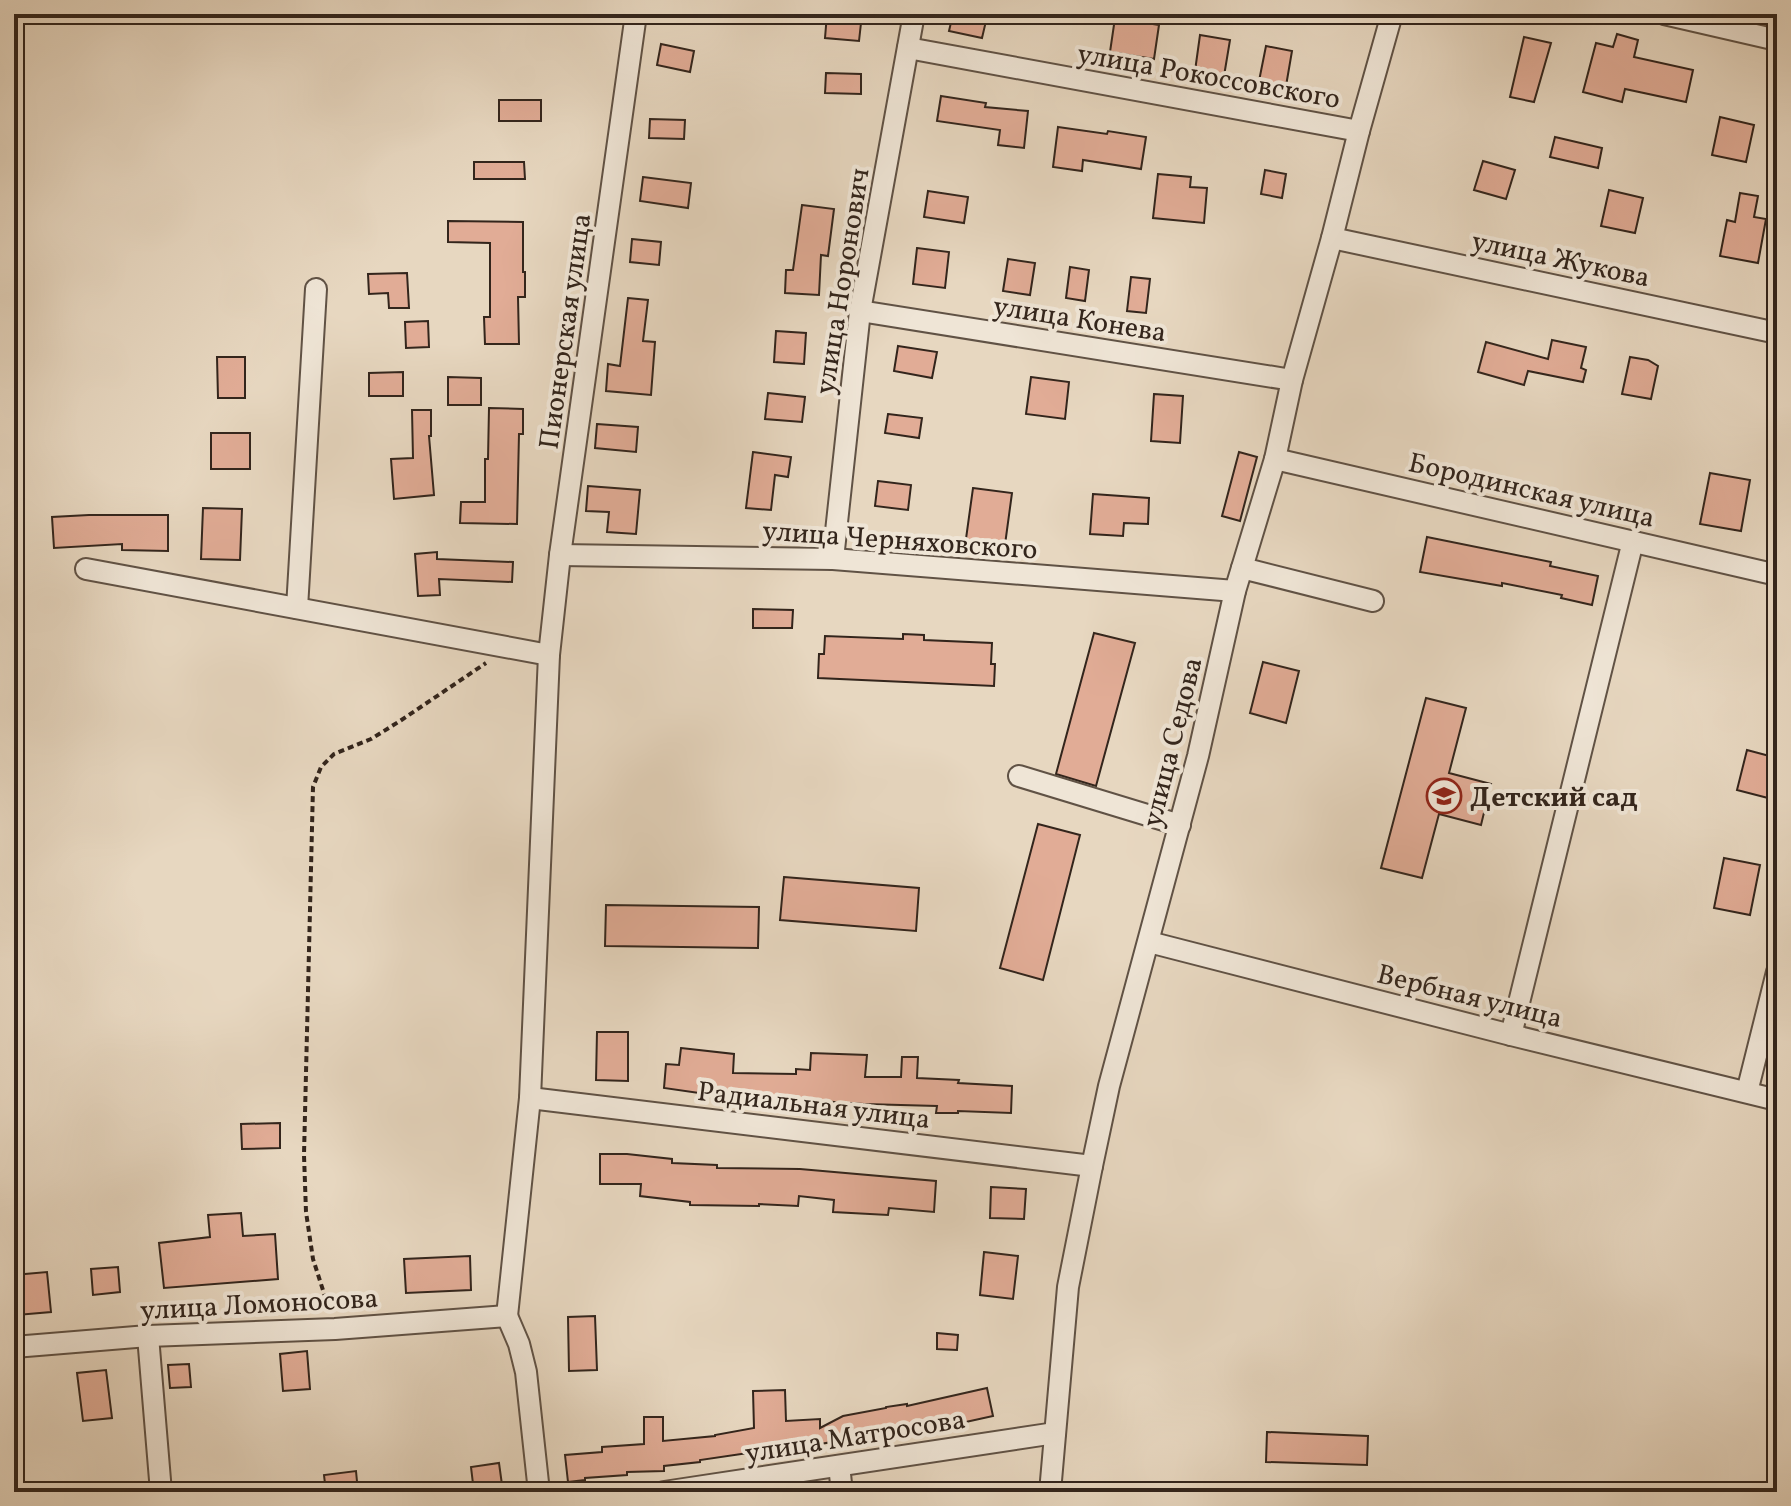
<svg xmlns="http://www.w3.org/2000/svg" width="1791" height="1506" viewBox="0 0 1791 1506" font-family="Vollkorn,serif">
	<rect width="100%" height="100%" fill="#e7d7c0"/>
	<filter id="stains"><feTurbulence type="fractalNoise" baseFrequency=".0025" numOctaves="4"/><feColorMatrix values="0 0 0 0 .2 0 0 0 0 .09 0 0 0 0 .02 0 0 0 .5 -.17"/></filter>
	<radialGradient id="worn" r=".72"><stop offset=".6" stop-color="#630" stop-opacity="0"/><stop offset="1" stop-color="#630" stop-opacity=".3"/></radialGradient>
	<!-- building -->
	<g fill="#e1ac96" stroke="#33251c" stroke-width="2">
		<polygon points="827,14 862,14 859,41 825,38"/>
		<polygon points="953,14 978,14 976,20 986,21 982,38 949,31"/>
		<polygon points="1115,18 1159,25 1154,59 1110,52"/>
		<polygon points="1617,34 1638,40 1634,57 1693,70 1686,102 1625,89 1622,102 1583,92 1596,43 1613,47"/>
		<polygon points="1200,35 1230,40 1224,76 1195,71"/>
		<polygon points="1524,37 1551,43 1534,102 1510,97"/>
		<polygon points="661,44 694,51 690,72 657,65"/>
		<polygon points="1266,46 1292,51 1286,86 1259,81"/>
		<polygon points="826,73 861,74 861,94 825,93"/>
		<polygon points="941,96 986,103 985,107 1028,111 1024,148 998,145 1000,130 937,121"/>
		<rect x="499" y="100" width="42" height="21"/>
		<polygon points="1720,117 1754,125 1746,162 1712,155"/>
		<polygon points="650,119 685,120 684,139 649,138"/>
		<polygon points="1058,127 1107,134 1108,131 1146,137 1141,169 1083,160 1082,171 1053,167"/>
		<polygon points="1555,137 1602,148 1598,168 1550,157"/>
		<polygon points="1483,161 1515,170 1506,199 1474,190"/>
		<polygon points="474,162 524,162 525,179 474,179"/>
		<polygon points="1265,170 1286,174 1282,198 1261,194"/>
		<polygon points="1158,174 1191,177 1190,187 1207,188 1204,223 1153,218"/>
		<polygon points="643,177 691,183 688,208 640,201"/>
		<polygon points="1609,190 1643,198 1635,233 1601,226"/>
		<polygon points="928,191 968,197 964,223 924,217"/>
		<polygon points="1740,193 1758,196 1754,217 1766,219 1758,263 1720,256 1727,220 1735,222"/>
		<polygon points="802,205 834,209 828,256 821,255 819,295 785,293 786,270 793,270"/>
		<polygon points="448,221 523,222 523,272 525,272 525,297 518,297 519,344 485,344 484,317 490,317 490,243 448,242"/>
		<polygon points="632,239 661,242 659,265 630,262"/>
		<polygon points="917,248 949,252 945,288 913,284"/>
		<polygon points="1008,259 1035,263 1030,295 1003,291"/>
		<polygon points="1070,267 1089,270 1085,301 1066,298"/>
		<polygon points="407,273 409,308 389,308 388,293 369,294 368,274"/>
		<polygon points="1131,277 1150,279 1146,313 1127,311"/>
		<polygon points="628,298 648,300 643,341 655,342 651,395 606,391 608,364 620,366"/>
		<polygon points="428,321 429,347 406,348 405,322"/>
		<polygon points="776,331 806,333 804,364 774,362"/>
		<polygon points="1552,340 1586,347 1581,368 1586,370 1583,382 1528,371 1524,385 1478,372 1486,342 1548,359"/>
		<polygon points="898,346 937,352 932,378 894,371"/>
		<polygon points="217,357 245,357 245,398 218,398"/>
		<polygon points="1630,357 1648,360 1658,366 1651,399 1622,394"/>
		<polygon points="403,372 403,396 369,396 369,373"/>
		<polygon points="448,377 481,378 481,405 448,405"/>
		<polygon points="1031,377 1069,382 1065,419 1026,414"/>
		<polygon points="768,393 805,397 802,422 765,419"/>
		<polygon points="1154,394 1183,396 1180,443 1151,441"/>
		<polygon points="489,408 523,409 523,434 519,434 517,524 460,523 461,502 485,502 485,459 488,459"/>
		<polygon points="412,410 431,410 431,436 429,436 434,495 394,499 391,459 413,458"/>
		<polygon points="888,414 922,418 919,438 885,433"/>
		<polygon points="597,424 638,427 636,452 595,448"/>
		<rect x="211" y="433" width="39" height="36"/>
		<polygon points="753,452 791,457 788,477 775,475 771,510 746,508"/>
		<polygon points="1239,452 1257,457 1240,521 1222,516"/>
		<polygon points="1710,473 1750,480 1741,531 1700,524"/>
		<polygon points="878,481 911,485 908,510 875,506"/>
		<polygon points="588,486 640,490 636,534 607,532 609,512 586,511"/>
		<polygon points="973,488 1012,493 1004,552 965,546"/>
		<polygon points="1093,494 1149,498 1148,524 1124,523 1123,536 1090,534"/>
		<polygon points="203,508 242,509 240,560 201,559"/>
		<polygon points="89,515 168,515 168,551 122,550 122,544 54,548 52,517"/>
		<polygon points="1427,537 1551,562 1550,566 1598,576 1592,605 1561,598 1562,595 1502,583 1502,586 1420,572"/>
		<polygon points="437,552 437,559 513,562 512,582 439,579 440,595 418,596 415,554"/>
		<polygon points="753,609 793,610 792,628 753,628"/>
		<polygon points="1094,633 1135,643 1096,786 1056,774"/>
		<polygon points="903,634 924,635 924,640 992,643 991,664 995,664 994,686 818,678 819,654 824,654 825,636 903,639"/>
		<polygon points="1263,662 1299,671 1286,723 1250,713"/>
		<polygon points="1426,698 1466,708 1449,773 1491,784 1481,825 1439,814 1422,878 1381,868"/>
		<polygon points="1747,750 1777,758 1768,798 1737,790"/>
		<polygon points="1038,824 1080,835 1043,980 1000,968"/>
		<polygon points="1724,858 1760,865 1750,915 1714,908"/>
		<polygon points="784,877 919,888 916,931 780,920"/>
		<polygon points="606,905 759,907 758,948 605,946"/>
		<polygon points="597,1032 628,1032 628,1081 596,1080"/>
		<polygon points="681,1048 734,1054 733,1073 796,1074 796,1069 810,1070 811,1053 867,1055 865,1077 901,1077 902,1057 918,1057 917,1078 959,1080 958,1083 1012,1086 1011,1113 958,1111 958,1113 936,1113 937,1106 864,1104 776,1098 776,1100 755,1100 755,1096 706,1094 664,1088 666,1064 679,1065"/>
		<polygon points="280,1123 280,1148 242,1149 241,1124"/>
		<polygon points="600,1154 627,1154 672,1159 672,1163 717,1165 717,1168 800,1169 936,1181 934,1212 889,1208 888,1215 833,1212 834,1200 799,1196 798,1206 759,1204 759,1206 690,1205 690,1202 640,1196 641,1184 600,1184"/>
		<polygon points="991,1187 1026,1189 1024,1219 990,1218"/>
		<polygon points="241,1213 243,1236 275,1234 278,1279 164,1288 159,1243 210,1237 208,1215"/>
		<polygon points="984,1252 1018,1256 1013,1299 980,1295"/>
		<polygon points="470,1256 471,1290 406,1293 404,1259"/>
		<polygon points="118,1267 120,1292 93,1295 91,1269"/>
		<polygon points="47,1272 51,1312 17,1315 14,1275"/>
		<polygon points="595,1316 597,1370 569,1371 568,1317"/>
		<polygon points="937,1333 958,1335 957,1350 937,1349"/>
		<polygon points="307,1351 310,1389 283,1391 280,1354"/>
		<polygon points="189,1364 191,1387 170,1388 168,1365"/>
		<polygon points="106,1370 112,1418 83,1421 77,1373"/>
		<polygon points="987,1388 993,1416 934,1429 890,1435 889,1432 786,1450 785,1447 774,1448 774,1452 748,1453 700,1460 700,1462 664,1466 664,1471 627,1472 627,1475 585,1478 585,1480 568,1482 565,1455 602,1452 602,1447 644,1444 644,1417 663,1417 663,1441 715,1436 715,1435 754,1428 753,1391 785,1390 786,1421 820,1419 820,1428 843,1416 886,1408 886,1407 907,1404 907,1406"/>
		<polygon points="1267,1432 1368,1436 1367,1465 1266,1462"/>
		<polygon points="499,1463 503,1492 474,1492 471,1467"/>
		<polygon points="356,1471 358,1492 326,1492 324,1475"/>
	</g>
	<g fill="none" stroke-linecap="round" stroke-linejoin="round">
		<!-- minor casing -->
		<g stroke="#605245" stroke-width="24">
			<g id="minor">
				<polyline points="1664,14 1777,40"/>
				<polyline points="908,48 1359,131"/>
				<polyline points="1332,238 1777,333"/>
				<polyline points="860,311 1292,380"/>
				<polyline points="1275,459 1777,575"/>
				<polyline points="560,555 833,559 1235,591"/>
				<polyline points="833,559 860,311 914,14"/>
				<polyline points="1242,568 1373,601"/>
				<polyline points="86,569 549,655"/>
				<polyline points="297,608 316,289"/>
				<polyline points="1019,776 1180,825"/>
				<polyline points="1149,942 1511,1035 1777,1100"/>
				<polyline points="1511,1035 1633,541"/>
				<polyline points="1747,1092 1777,972"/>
				<polyline points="530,1098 1092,1166"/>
				<polyline points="507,1316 530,1098 549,655 560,555 636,14"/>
				<polyline points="507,1316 519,1344 526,1372 539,1492"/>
				<polyline points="148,1336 161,1492"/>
				<polyline points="14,1347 148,1336 335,1329 507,1316"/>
				<polyline points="839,1466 842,1492"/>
				<polyline points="664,1492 1055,1433"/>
				<polyline points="1050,1492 1068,1287 1092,1166 1109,1086 1198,756 1235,591 1275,459 1292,380 1332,238 1359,131 1392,14"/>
			</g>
		</g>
		<!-- path -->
		<polyline stroke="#33251c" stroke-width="4" stroke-dasharray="6 4" stroke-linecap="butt" points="329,1309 313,1259 306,1212 304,1155 313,787 321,767 334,754 371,739 400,721 486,663"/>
		<!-- minor -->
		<use href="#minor" stroke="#efe5d6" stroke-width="20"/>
	</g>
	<!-- icons -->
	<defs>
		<g id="school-ring" transform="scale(1.8)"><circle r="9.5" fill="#efe5d6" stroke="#8f2418" stroke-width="1.5"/><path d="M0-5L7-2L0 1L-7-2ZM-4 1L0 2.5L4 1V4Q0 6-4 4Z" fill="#8f2418"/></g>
	</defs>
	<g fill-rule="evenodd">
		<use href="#school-ring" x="1444" y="796"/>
	</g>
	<g text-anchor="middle" stroke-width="8" stroke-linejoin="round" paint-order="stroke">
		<!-- street labels -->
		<g font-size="28" fill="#33251c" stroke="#efe5d6">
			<text transform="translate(1209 75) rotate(10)" y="10">улица Рокоссовского</text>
			<text transform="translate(1561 258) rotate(12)" y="10">улица Жукова</text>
			<text transform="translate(841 281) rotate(-81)" y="10">улица Норонович</text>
			<text transform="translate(1080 318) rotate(9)" y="10">улица Конева</text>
			<text transform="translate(564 331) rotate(-82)" y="10">Пионерская улица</text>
			<text transform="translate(1532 489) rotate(13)" y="10">Бородинская улица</text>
			<text transform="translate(900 539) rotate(4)" y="10">улица Черняховского</text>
			<text transform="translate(1171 742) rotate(-76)" y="10">улица Седова</text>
			<text transform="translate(1470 995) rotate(14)" y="10">Вербная улица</text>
			<text transform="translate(814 1104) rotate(7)" y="10">Радиальная улица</text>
			<text transform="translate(259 1303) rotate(-3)" y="10">улица Ломоносова</text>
			<text transform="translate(855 1435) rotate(-9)" y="10">улица Матросова</text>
		</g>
		<!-- poi labels -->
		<g font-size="28" font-weight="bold" fill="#33251c" stroke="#efe5d6" text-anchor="start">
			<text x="1470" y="806">Детский сад</text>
		</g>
	</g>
	<!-- margin -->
	<rect width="1791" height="1506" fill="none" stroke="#e7d7c0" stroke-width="48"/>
	<rect x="16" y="16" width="1759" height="1474" fill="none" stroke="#33251c" stroke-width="4"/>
	<rect x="24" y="24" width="1743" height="1458" fill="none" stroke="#33251c" stroke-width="2"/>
	<rect width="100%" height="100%" filter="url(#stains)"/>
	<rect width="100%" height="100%" fill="url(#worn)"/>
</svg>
